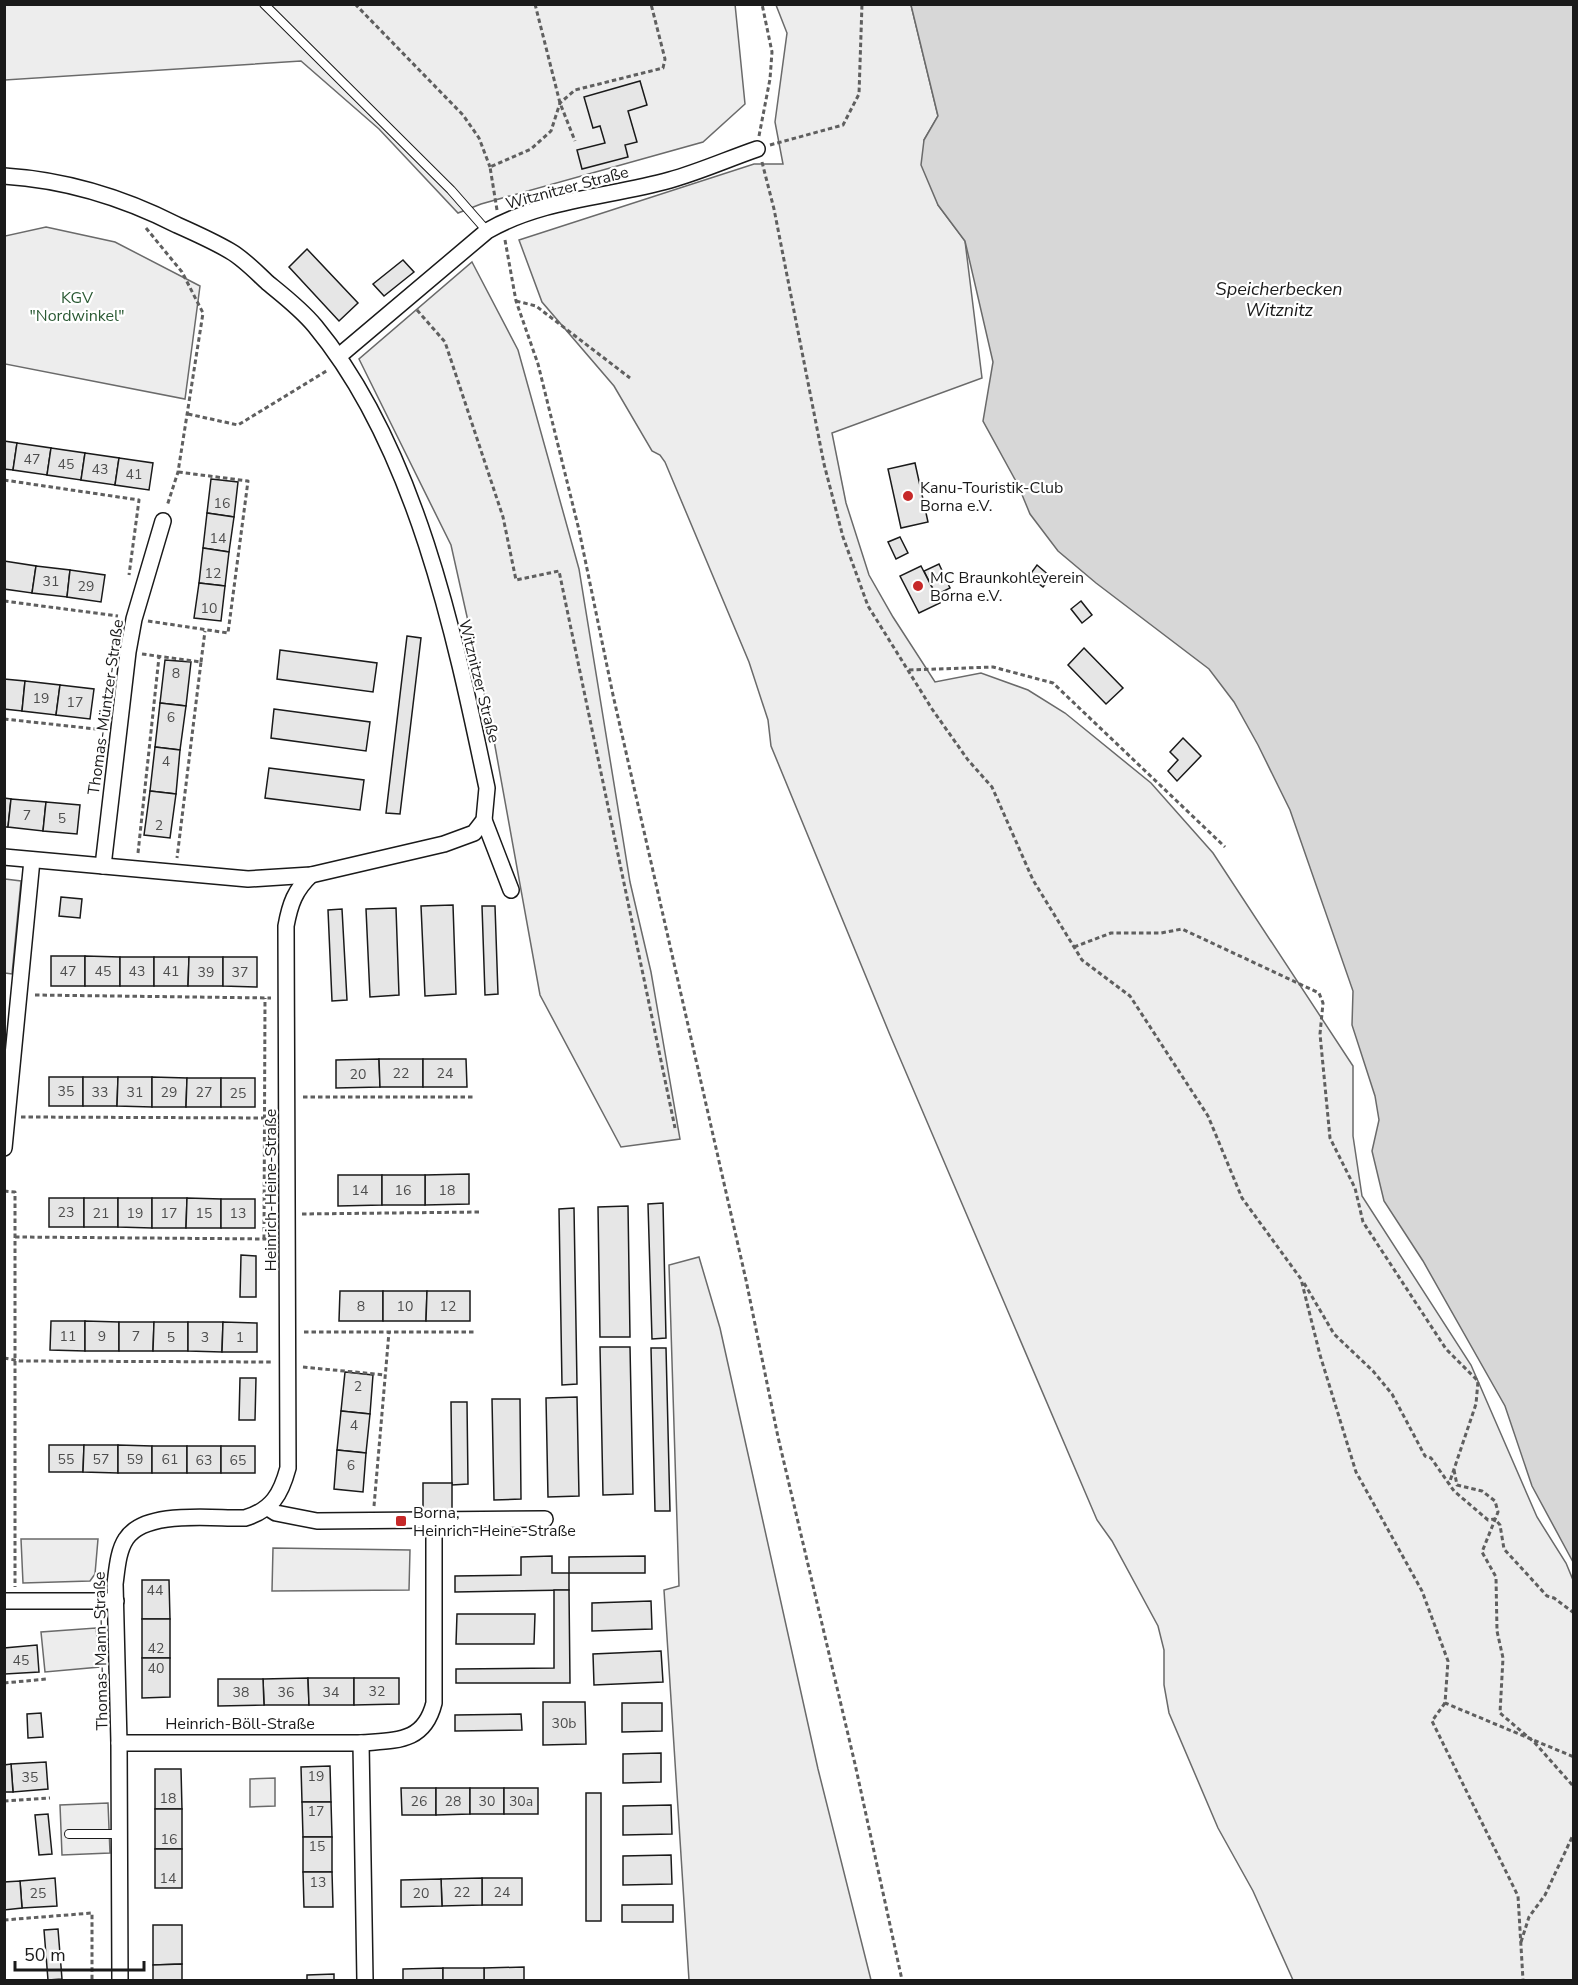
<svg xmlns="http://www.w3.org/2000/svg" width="1578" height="1985" viewBox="0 0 1578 1985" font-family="'Nunito Sans',sans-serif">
	<rect width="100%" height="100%" fill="#fff"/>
	<!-- built -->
	<g fill="#ededed" stroke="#6a6a6a" stroke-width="1.5">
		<polygon points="735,4 745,104 703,142 481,204 458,213 379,129 301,61 5,80 5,5"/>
		<polygon points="776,5 911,5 938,116 924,140 938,205 965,241 982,378 832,433 846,503 869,575 893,617 935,682 981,673 1028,690 1065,713 1151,783 1213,853 1353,1066 1353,1136 1362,1196 1471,1365 1537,1517 1566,1563 1573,1580 1573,1980 1293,1980 1253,1891 1218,1828 1169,1713 1164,1685 1164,1650 1158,1626 1112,1541 1097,1520 890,1035 771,746 768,720 749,662 665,462 660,455 652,451 614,386 542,302 519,240 754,164 783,164 775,122 787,33"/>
		<polygon points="46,227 115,242 200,286 185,399 5,364 5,236"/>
		<polygon points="472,262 518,350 579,569 630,882 651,972 680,1139 621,1147 540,995 491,724 451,545 359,359"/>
		<polygon points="5,879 21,881 12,974 5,973"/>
		<polygon points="699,1257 720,1328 818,1769 871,1980 689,1980 664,1590 679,1586 669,1265"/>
		<polygon points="21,1539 98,1539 95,1574 90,1581 23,1583"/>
		<polygon points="273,1548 410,1550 409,1590 272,1591"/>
		<polygon points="96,1628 100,1667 45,1672 41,1632"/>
		<polygon points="275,1778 275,1806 250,1807 250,1779"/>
		<polygon points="108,1803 110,1853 62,1855 60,1805"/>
	</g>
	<!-- water -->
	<polygon fill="#d7d7d7" stroke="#6a6a6a" stroke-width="1.5" points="911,5 1573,5 1573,1562 1532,1486 1505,1406 1423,1261 1384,1201 1372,1151 1379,1120 1375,1096 1352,1025 1353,991 1290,810 1258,745 1234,702 1209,669 1096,583 1058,551 1030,514 1018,485 983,421 993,362 965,241 938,205 921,165 924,140 938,116"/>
	<!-- building -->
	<g fill="#e6e6e6" stroke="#1a1a1a" stroke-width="1.5">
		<polygon points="640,81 647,105 628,111 637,142 625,145 628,157 582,169 577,150 605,143 600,126 593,128 584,97"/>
		<polygon points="307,249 358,303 339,321 289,267"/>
		<polygon points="403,260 414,272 384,296 373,284"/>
		<polygon points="4,441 17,443 13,470 4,469"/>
		<polygon points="17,443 51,448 47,475 13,470"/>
		<polygon points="51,448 85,453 81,480 47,475"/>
		<polygon points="85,453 119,458 115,485 81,480"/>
		<polygon points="119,458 153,463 149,490 115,485"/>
		<polygon points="915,463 928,522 901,528 888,469"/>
		<polygon points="211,479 238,482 234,517 207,513"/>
		<polygon points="207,513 234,517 229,552 203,548"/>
		<polygon points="900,537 908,553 896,559 888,542"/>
		<polygon points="203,548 229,552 225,586 199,583"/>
		<polygon points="4,561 36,566 32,593 4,589"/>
		<polygon points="939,564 950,588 936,595 924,571"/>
		<polygon points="1037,565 1051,577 1043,587 1029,576"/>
		<polygon points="36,566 70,570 67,597 32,593"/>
		<polygon points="921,566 940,603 919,613 900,576"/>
		<polygon points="70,570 105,575 101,602 67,597"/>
		<polygon points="199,583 225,586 221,621 194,618"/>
		<polygon points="1081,601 1092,615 1082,623 1071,609"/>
		<polygon points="407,636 421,638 400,814 386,813"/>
		<polygon points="1084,648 1123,688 1106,704 1068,665"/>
		<polygon points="280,650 377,663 373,692 277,679"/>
		<polygon points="165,660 191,662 186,706 160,703"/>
		<polygon points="4,679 25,681 22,711 4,709"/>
		<polygon points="25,681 60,685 56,715 22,711"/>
		<polygon points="60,685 94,689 90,719 56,715"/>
		<polygon points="160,703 186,706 180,750 155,747"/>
		<polygon points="274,709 370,722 366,751 271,738"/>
		<polygon points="1183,738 1201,756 1177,781 1168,771 1178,760 1170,752"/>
		<polygon points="155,747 180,750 176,794 150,791"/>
		<polygon points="269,768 364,780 360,810 265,798"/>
		<polygon points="150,791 176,794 170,838 144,835"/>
		<polygon points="4,798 11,799 8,827 4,827"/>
		<polygon points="11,799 46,802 43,831 8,827"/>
		<polygon points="46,802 80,805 77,834 43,831"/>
		<polygon points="61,897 82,899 80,918 59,916"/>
		<polygon points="453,905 456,994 425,996 421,906"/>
		<polygon points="482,906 495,906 498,994 485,995"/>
		<polygon points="396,908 399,995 370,997 366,909"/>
		<polygon points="342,909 347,1000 332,1001 328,910"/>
		<rect x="51" y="956" width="34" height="30"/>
		<polygon points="85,956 120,957 120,986 85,986"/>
		<rect x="120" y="957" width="34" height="29"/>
		<polygon points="154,957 189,957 188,986 154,986"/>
		<polygon points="189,957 223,957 223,986 188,986"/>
		<polygon points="223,957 257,957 257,987 223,986"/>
		<polygon points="379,1059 380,1087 336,1088 336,1060"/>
		<polygon points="379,1059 423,1059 423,1087 380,1087"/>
		<polygon points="423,1059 466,1059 467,1087 423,1087"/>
		<rect x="49" y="1077" width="34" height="29"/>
		<polygon points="83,1077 118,1077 117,1106 83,1106"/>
		<polygon points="118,1077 152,1077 152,1107 117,1106"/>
		<polygon points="152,1077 187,1078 186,1107 152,1107"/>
		<polygon points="187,1078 221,1078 221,1107 186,1107"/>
		<rect x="221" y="1078" width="34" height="29"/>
		<polygon points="469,1174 469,1204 425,1205 425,1175"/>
		<polygon points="338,1175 382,1175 382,1205 338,1206"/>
		<rect x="382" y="1175" width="43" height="30"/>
		<rect x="49" y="1198" width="35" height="29"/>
		<rect x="84" y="1198" width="34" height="29"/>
		<polygon points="118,1198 152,1198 152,1228 118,1227"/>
		<polygon points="152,1198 187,1198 186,1228 152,1228"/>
		<polygon points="187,1198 221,1199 221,1228 186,1228"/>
		<rect x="221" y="1199" width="34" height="29"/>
		<polygon points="663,1203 666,1338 652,1339 648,1204"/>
		<polygon points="628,1206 630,1337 600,1337 598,1207"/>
		<polygon points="574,1208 577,1384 562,1385 559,1209"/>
		<polygon points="241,1255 256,1256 256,1297 240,1297"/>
		<polygon points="340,1291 383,1291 383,1321 339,1321"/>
		<polygon points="383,1291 427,1291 426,1321 383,1321"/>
		<polygon points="427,1291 470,1291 470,1321 426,1321"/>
		<polygon points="51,1321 85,1321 85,1351 50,1350"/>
		<polygon points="85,1321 119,1322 119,1351 85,1351"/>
		<polygon points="119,1322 154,1322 153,1351 119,1351"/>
		<polygon points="154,1322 188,1322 188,1351 153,1351"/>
		<polygon points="188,1322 223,1322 222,1352 188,1351"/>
		<polygon points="223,1322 257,1323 257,1352 222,1352"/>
		<polygon points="600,1347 630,1347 633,1494 603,1495"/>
		<polygon points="651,1348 666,1348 670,1511 655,1511"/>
		<polygon points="345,1372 373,1375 370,1414 341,1411"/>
		<polygon points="240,1378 256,1378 255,1420 239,1420"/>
		<polygon points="577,1397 579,1496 548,1497 546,1398"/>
		<polygon points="492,1399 520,1399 521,1499 494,1500"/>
		<polygon points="451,1402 467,1402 468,1484 452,1485"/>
		<polygon points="341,1411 370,1414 366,1453 337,1450"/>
		<polygon points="49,1445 84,1445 83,1472 49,1472"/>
		<polygon points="84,1445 118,1445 118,1473 83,1472"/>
		<polygon points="118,1445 152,1446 152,1473 118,1473"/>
		<rect x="152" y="1446" width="35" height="27"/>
		<rect x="187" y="1446" width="34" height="27"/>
		<rect x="221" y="1446" width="34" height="27"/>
		<polygon points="337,1450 366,1453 363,1492 334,1489"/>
		<rect x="423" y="1483" width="29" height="27"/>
		<polygon points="552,1556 552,1573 569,1573 569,1590 455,1592 455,1576 521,1575 521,1557"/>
		<polygon points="645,1556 645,1573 569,1573 569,1557"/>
		<polygon points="142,1580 169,1580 170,1619 142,1619"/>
		<polygon points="554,1590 569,1590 570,1683 456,1683 456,1669 554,1668"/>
		<polygon points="651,1601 652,1629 592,1631 592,1603"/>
		<polygon points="457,1614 535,1614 534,1644 456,1644"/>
		<rect x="142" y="1619" width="28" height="39"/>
		<polygon points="37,1645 39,1672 5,1674 4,1648"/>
		<polygon points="661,1651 663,1682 594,1685 593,1654"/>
		<polygon points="142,1658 170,1658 170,1697 142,1698"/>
		<polygon points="308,1678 309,1705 264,1705 263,1679"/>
		<polygon points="308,1678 354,1678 354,1705 309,1705"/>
		<polygon points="354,1678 399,1678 399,1704 354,1705"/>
		<polygon points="218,1679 263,1679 264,1705 218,1706"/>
		<polygon points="543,1702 585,1702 586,1744 543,1745"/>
		<polygon points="622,1703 662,1703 662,1731 622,1732"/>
		<polygon points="41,1713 43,1737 28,1738 27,1714"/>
		<polygon points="521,1714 522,1730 455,1731 455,1715"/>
		<polygon points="661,1753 661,1782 623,1783 623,1754"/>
		<polygon points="46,1762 48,1789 13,1792 11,1764"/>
		<polygon points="11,1764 13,1792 4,1792 4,1765"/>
		<polygon points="330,1766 331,1802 302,1802 301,1767"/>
		<polygon points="155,1769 181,1769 182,1809 155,1809"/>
		<polygon points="401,1788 436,1788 436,1815 402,1815"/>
		<polygon points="436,1788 470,1788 470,1814 436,1815"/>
		<rect x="470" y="1788" width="34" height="26"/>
		<rect x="504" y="1788" width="34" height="26"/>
		<rect x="586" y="1793" width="15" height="128"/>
		<polygon points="302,1802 331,1802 332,1837 303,1837"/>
		<polygon points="671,1805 672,1834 623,1835 623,1806"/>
		<rect x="155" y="1809" width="27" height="40"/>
		<polygon points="48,1814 52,1854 39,1855 35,1815"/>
		<rect x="303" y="1837" width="29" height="35"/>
		<rect x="155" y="1849" width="27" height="39"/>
		<polygon points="671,1855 672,1884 623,1885 623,1856"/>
		<polygon points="303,1872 332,1872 333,1907 304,1907"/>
		<polygon points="55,1878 57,1906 22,1908 20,1881"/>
		<rect x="482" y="1878" width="40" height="27"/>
		<polygon points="482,1878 482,1905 442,1906 441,1879"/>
		<polygon points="441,1879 442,1906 401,1907 401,1880"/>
		<polygon points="20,1881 22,1908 4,1910 4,1882"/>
		<rect x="622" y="1905" width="51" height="17"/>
		<polygon points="153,1925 182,1925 182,1964 153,1965"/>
		<polygon points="58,1929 62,1979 48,1980 44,1930"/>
		<polygon points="182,1964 182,1980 153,1980 153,1965"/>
		<polygon points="524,1967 524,1980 484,1980 484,1968"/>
		<polygon points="443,1968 443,1980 403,1980 403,1969"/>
		<rect x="443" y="1968" width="41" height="12"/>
		<polygon points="334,1974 334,1980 307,1980 307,1975"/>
	</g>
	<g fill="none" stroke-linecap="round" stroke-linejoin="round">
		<!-- service casing -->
		<g stroke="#1a1a1a" stroke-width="10">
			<g id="service">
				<polyline points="264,4 451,190 487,231"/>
				<polyline points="69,1834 120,1834"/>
			</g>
		</g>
		<!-- minor casing -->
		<g stroke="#1a1a1a" stroke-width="18">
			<g id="minor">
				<path d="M4,176C67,180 122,197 177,225C195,233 213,241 230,251C244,259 256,272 268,283C284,296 302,310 315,326C416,448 455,636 487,788L484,820L474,833L444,844L311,875L248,879L4,857"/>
				<path d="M339,356L487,231C542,199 610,197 670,180C699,172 728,159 757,149"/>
				<polyline points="484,820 511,890"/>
				<polyline points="103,866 128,652 134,619 163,521"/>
				<polyline points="4,1148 32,860"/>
				<polyline points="268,1508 276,1513 317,1521 545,1519"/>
				<polyline points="4,1601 116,1601"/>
				<path d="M119,1743H361C396,1740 424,1743 434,1703V1520"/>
				<polyline points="361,1743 365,1980"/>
				<path d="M120,1980L119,1743L115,1584C117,1569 118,1551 126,1539C145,1509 214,1519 245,1518C272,1510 281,1494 288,1468L286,926C290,904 295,890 311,875"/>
			</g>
		</g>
		<!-- path -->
		<g stroke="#5f5f5f" stroke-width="3" stroke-dasharray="4.5 3" stroke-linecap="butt">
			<polyline points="355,4 463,115 479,138 490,167"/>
			<polyline points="535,4 560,103 575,141"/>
			<polyline points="759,136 770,79 772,52 762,4"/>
			<polyline points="770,145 843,125 859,94 862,4"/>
			<polyline points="762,162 774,209 824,464 843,537 868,606 932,709 968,760 992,787 1033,880 1082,960 1130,996 1208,1116 1242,1198 1301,1279 1320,1355 1356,1472 1422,1591 1448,1661 1445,1703 1574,1757"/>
			<polyline points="497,210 490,167 531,149 551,131 560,103 575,90 663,68 665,59 651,4"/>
			<polyline points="146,228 182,272 203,313 178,472 167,506"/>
			<polyline points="505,240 516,301 538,364 579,530 613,695 746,1280 778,1437 855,1764 902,1980"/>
			<polyline points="516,301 536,306 630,378"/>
			<polyline points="417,310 445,342 503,517 516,580 559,571 675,1128"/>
			<polyline points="188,414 238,425 328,370"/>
			<polyline points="4,480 139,500 129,575"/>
			<polyline points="4,601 118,616"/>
			<polyline points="148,621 228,633 248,481 178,472"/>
			<polyline points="142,654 201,662 177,858"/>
			<polyline points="201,662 205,631"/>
			<polyline points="909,670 993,667 1053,683 1225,847"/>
			<polyline points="4,719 105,730"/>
			<polyline points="138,853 159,657"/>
			<polyline points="1074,947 1111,933 1161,933 1182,929 1319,993 1323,1003 1320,1034 1330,1138 1355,1188 1363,1222 1446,1349 1478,1381 1476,1404 1449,1484"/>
			<polyline points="35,995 271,998"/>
			<polyline points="303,1097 475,1097"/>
			<polyline points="21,1117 272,1118"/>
			<polyline points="4,1191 15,1192 15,1587"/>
			<polyline points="302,1214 479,1212"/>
			<polyline points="15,1237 271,1239"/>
			<polyline points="264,1239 265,998"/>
			<polyline points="1304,1283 1334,1334 1373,1371 1392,1394 1425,1456 1431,1458 1454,1491 1488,1520 1495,1519 1500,1525 1504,1549 1547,1596 1554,1598 1574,1613"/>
			<polyline points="304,1332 476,1332"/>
			<polyline points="4,1358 20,1361 272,1362"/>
			<polyline points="303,1367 385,1375"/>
			<polyline points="1454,1470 1457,1485 1482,1491 1495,1501 1498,1512 1482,1552 1496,1577 1497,1631 1503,1658 1500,1713 1535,1743 1574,1787"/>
			<polyline points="374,1506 389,1332"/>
			<polyline points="4,1683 47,1679"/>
			<polyline points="1445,1703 1432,1721 1518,1896 1523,1980"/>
			<polyline points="4,1801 50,1798"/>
			<polyline points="4,1920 92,1913 92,1980"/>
			<polyline points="1521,1942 1529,1917 1545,1895 1574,1833"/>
		</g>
		<!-- service -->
		<use href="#service" stroke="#fff" stroke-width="8"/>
		<!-- minor -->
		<use href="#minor" stroke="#fff" stroke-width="15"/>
	</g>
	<!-- markers -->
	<g fill="#c62828" stroke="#fff" stroke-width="2">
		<circle cx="908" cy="496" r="6"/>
		<circle cx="918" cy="586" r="6"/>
		<rect x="395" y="1515" width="12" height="12" rx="3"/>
	</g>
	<g text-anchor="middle" stroke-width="4.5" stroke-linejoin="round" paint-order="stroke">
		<!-- number labels -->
		<g font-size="14" fill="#4d4d4d">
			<text x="32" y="464">47</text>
			<text x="66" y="469">45</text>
			<text x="100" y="474">43</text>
			<text x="134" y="479">41</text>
			<text x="222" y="508">16</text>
			<text x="218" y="543">14</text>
			<text x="213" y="578">12</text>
			<text x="51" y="586">31</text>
			<text x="86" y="591">29</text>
			<text x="209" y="613">10</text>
			<text x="176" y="678">8</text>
			<text x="41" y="703">19</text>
			<text x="75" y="707">17</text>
			<text x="171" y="722">6</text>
			<text x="166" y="766">4</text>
			<text x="27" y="820">7</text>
			<text x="62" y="823">5</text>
			<text x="159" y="830">2</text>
			<text x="68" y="976">47</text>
			<text x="103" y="976">45</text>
			<text x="137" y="976">43</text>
			<text x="171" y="976">41</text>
			<text x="206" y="977">39</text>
			<text x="240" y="977">37</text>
			<text x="401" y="1078">22</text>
			<text x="445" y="1078">24</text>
			<text x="358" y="1079">20</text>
			<text x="66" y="1096">35</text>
			<text x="100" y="1097">33</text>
			<text x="135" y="1097">31</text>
			<text x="169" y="1097">29</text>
			<text x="204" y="1097">27</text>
			<text x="238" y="1098">25</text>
			<text x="360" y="1195">14</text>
			<text x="403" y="1195">16</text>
			<text x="447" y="1195">18</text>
			<text x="66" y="1217">23</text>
			<text x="101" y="1218">21</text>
			<text x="135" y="1218">19</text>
			<text x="169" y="1218">17</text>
			<text x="204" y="1218">15</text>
			<text x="238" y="1218">13</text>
			<text x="361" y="1311">8</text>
			<text x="405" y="1311">10</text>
			<text x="448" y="1311">12</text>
			<text x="68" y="1341">11</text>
			<text x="102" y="1341">9</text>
			<text x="136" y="1341">7</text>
			<text x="171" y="1342">5</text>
			<text x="205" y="1342">3</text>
			<text x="240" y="1342">1</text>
			<text x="358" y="1391">2</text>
			<text x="354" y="1430">4</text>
			<text x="66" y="1464">55</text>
			<text x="101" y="1464">57</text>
			<text x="135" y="1464">59</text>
			<text x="170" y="1464">61</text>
			<text x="204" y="1465">63</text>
			<text x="238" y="1465">65</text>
			<text x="351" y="1470">6</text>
			<text x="155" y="1595">44</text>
			<text x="156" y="1653">42</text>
			<text x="21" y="1665">45</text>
			<text x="156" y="1673">40</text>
			<text x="377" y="1696">32</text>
			<text x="241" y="1697">38</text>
			<text x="286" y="1697">36</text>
			<text x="331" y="1697">34</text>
			<text x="564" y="1728">30b</text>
			<text x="316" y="1781">19</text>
			<text x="30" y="1782">35</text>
			<text x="168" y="1803">18</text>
			<text x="419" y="1806">26</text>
			<text x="453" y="1806">28</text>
			<text x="487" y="1806">30</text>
			<text x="521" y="1806">30a</text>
			<text x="316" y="1816">17</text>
			<text x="169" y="1844">16</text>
			<text x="317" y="1851">15</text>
			<text x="168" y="1883">14</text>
			<text x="318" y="1887">13</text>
			<text x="462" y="1897">22</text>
			<text x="502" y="1897">24</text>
			<text x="38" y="1898">25</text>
			<text x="421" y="1898">20</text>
		</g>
		<!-- street labels -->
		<g font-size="16" fill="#1a1a1a" stroke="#fff">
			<text transform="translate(567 187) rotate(-15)" y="6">Witznitzer Straße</text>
			<text transform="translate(480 681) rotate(76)" y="6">Witznitzer Straße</text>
			<text transform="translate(105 707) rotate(-82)" y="6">Thomas-Müntzer-Straße</text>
			<text transform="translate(270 1190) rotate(-90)" y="6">Heinrich-Heine-Straße</text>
			<text transform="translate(100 1651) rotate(-91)" y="6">Thomas-Mann-Straße</text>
			<text x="240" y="1729">Heinrich-Böll-Straße</text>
		</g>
		<!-- park labels -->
		<g font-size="16" fill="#2b5a34" stroke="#fff">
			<text x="77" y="303">KGV<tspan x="77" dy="18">"Nordwinkel"</tspan></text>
		</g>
		<!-- poi labels -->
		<g font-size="16" fill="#1a1a1a" stroke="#fff" text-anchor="start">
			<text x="920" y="493">Kanu-Touristik-Club<tspan x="920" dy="18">Borna e.V.</tspan></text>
			<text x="930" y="583">MC Braunkohleverein<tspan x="930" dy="18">Borna e.V.</tspan></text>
			<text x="413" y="1518">Borna,<tspan x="413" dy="18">Heinrich-Heine-Straße</tspan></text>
		</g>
		<!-- water labels -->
		<g font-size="18" font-style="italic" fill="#1a1a1a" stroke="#fff">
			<text x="1279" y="295">Speicherbecken<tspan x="1279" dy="21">Witznitz</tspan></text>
		</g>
	</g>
	<!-- border -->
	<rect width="1578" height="1985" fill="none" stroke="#1a1a1a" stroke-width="12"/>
	<!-- scale -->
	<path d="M15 1961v9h129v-9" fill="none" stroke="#1a1a1a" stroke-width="3"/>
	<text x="24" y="1961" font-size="18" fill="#1a1a1a" stroke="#ffffff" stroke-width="4.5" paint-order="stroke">50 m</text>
</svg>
